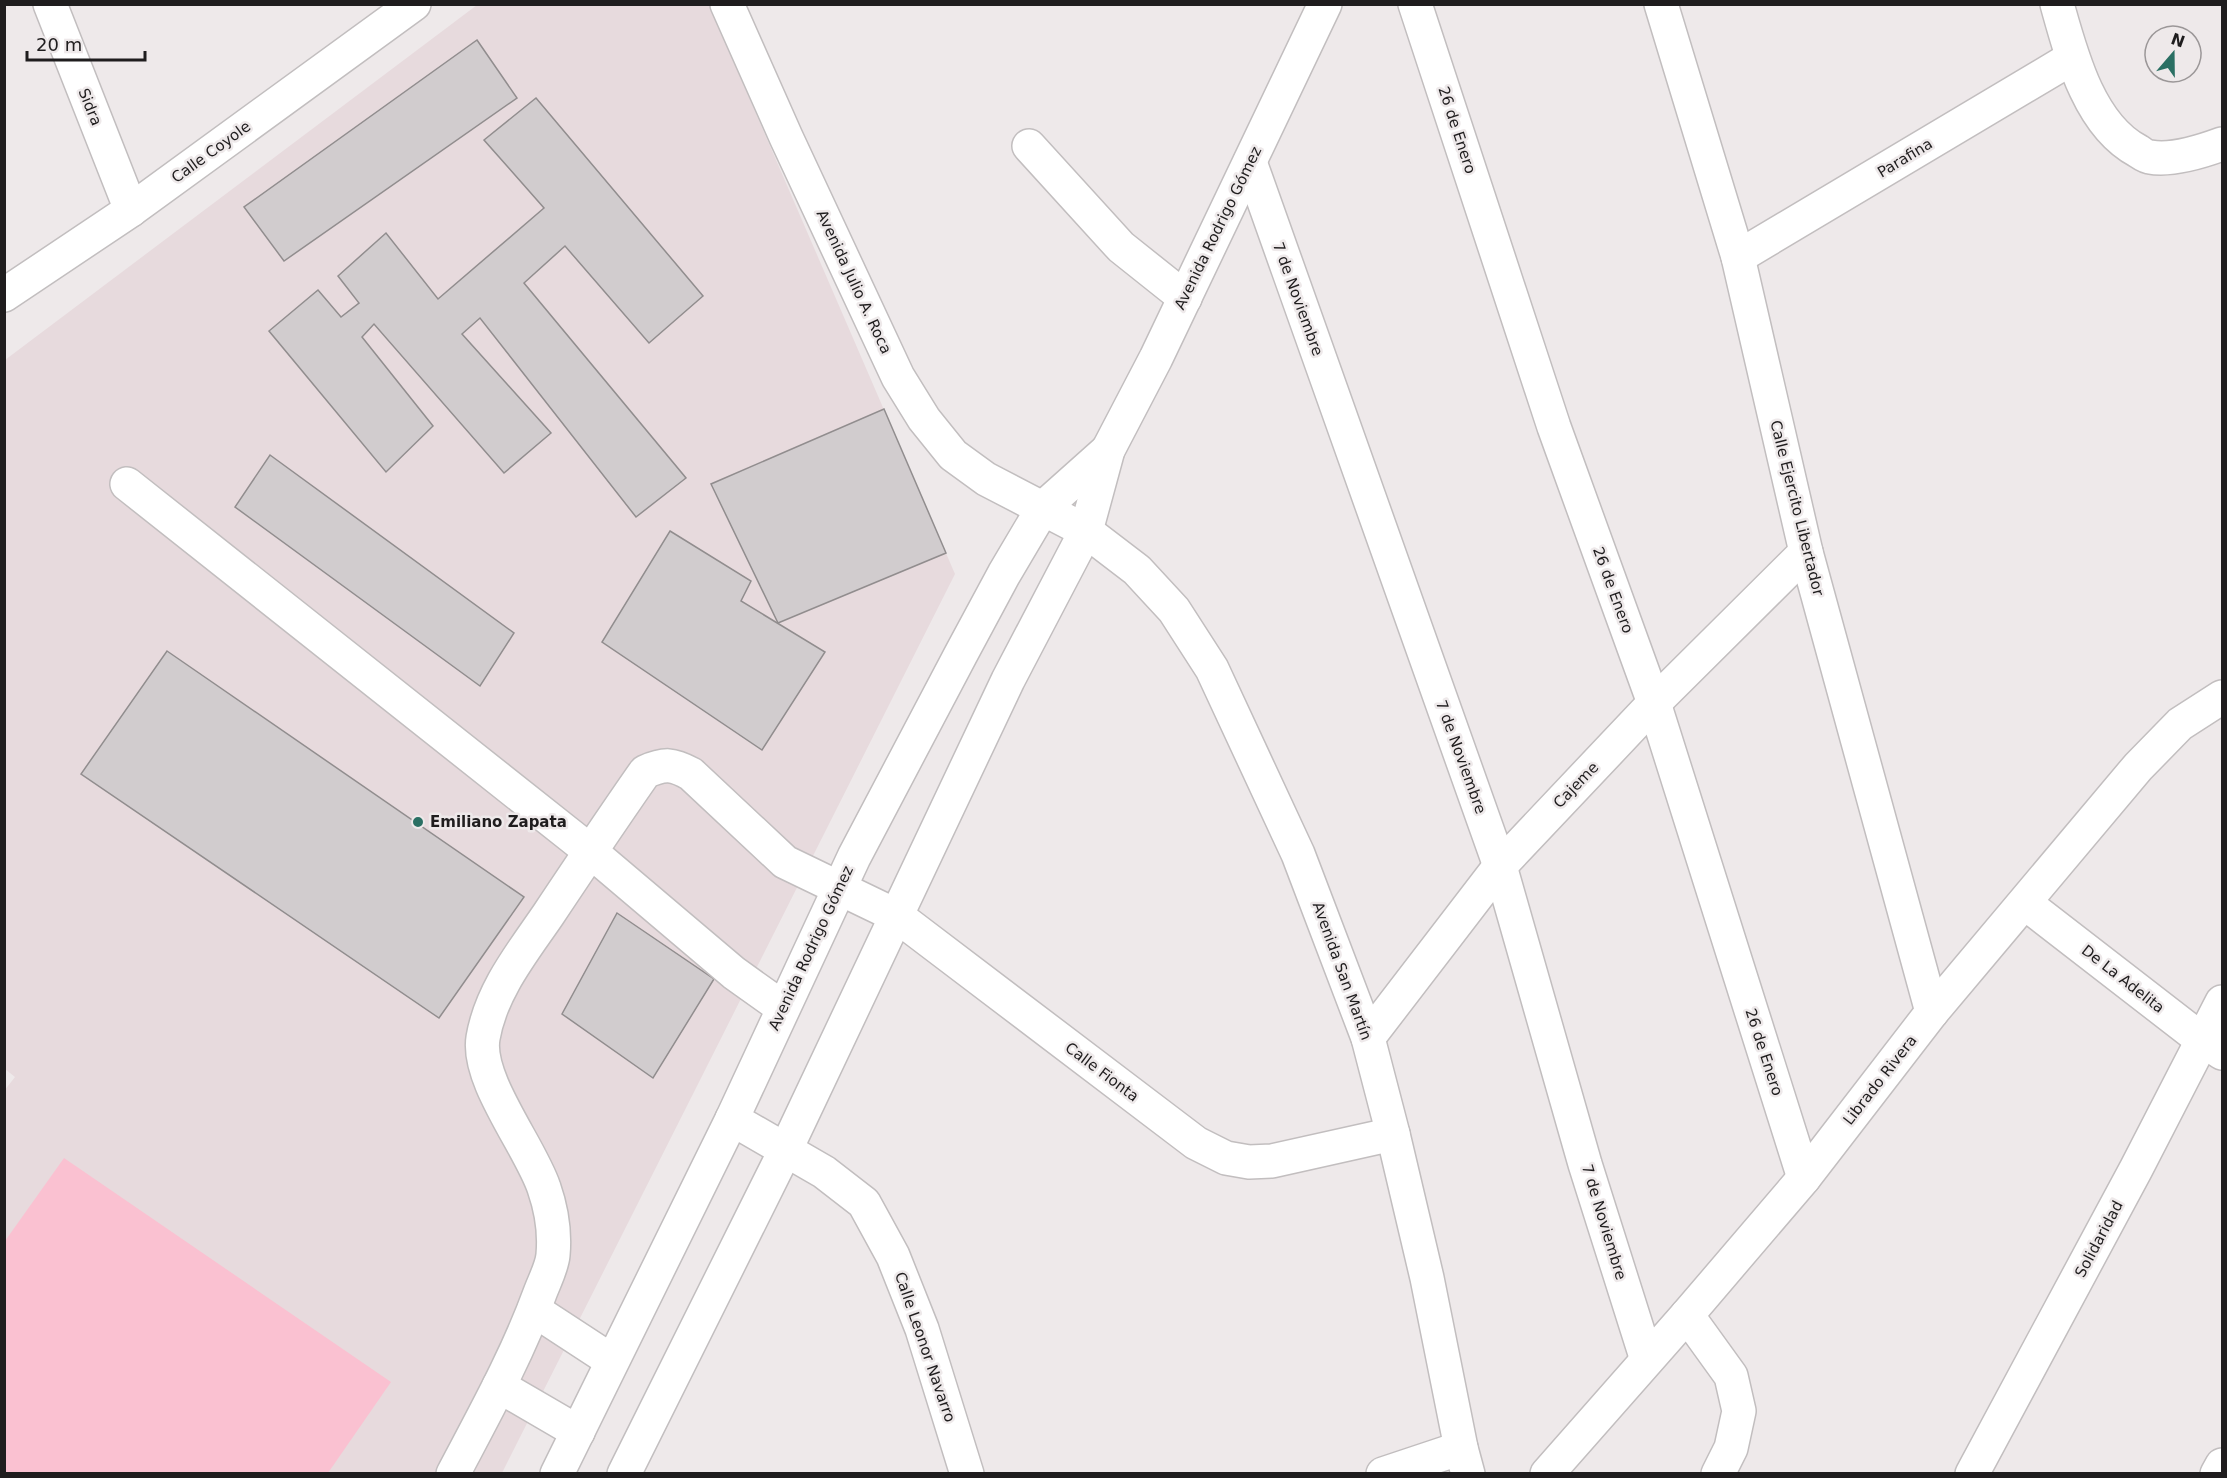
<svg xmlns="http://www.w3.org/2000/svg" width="2227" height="1478" viewBox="0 0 2227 1478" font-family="'DejaVu Sans',sans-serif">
	<rect width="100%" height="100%" fill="#eee9ea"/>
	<!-- built -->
	<polygon fill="#e7dadd" points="477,5 709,5 955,574 502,1473 5,1473 4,1091 15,1077 5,1069 5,360"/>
	<!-- pitch -->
	<polygon fill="#fac1d1" points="64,1158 391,1382 328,1473 5,1473 5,1241"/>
	<!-- building -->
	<g fill="#d1ccce" stroke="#918d8e" stroke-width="1.5">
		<polygon points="477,40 517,98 284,261 244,207"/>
		<polygon points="536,98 703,296 649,343 565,246 524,283 686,478 636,517 480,318 462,334 551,433 504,473 374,324 362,337 433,426 386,472 269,331 318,290 341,317 359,303 338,276 386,233 438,299 544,208 484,140"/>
		<polygon points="884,409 946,553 778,623 711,484"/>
		<polygon points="270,455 514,633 480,686 235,507"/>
		<polygon points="670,531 751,581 741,601 825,652 762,750 602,642"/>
		<polygon points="167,651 524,897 439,1018 81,774"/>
		<polygon points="617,913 714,979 653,1078 562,1014"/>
	</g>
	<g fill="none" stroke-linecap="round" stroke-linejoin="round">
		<!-- minor casing -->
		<g stroke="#c2bebf" stroke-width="36">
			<g id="minor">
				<polyline points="50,4 131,210"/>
				<polyline points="727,4 786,137 898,377 924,419 953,455 986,479 1086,531 1137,570 1174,610 1212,669 1298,854 1368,1038 1393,1134 1427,1278 1461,1448 1468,1474"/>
				<polyline points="1415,4 1554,427 1654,703 1804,1178"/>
				<polyline points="1661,4 1738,257 1806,552 1932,1012"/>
				<path d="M2057,4C2071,54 2089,125 2138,151C2141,153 2146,157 2150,157C2171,161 2203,151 2222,144"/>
				<polyline points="1029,146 1121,247 1185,298"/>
				<polyline points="1250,162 1500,866 1585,1164 1647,1360"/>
				<polyline points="1738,257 2072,58"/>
				<polyline points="4,295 131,210 414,4"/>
				<polyline points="127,484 590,851 734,973 783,1008"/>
				<polyline points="2025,903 2202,1040 2222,1053"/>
				<polyline points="1368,1038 1500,866 1654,703 1806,552"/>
				<polyline points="732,1119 824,1172 864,1203 893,1256 922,1329 967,1474"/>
				<polyline points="534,1310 612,1361"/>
				<polyline points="1687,1315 1731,1376 1739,1411 1731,1448 1718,1474"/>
				<polyline points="499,1386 578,1432"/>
				<path d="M453,1474C484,1415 517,1356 540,1293C544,1282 552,1267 553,1255C555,1233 551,1208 544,1188C531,1148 476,1080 483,1038C491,991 522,953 548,915C580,867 612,819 645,772C665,763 673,764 691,774L785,862L897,916L1196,1143L1226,1158L1249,1162L1272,1161L1393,1134"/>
				<polyline points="557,1474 732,1119 854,857 961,654 1004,574 1043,508 1108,450"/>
				<polyline points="624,1474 786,1149 1008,680 1086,531 1108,450 1156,358 1325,4"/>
				<polyline points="1383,1474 1461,1448"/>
				<polyline points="1547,1474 1687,1315 1804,1178 1932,1012 2138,767 2180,724 2222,697"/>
				<polyline points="1972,1474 2136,1169 2222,1002"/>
				<polyline points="2217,1474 2222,1465"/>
			</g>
		</g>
		<!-- minor -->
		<use href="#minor" stroke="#fff" stroke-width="33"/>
	</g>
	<!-- markers -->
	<circle fill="#2a6f63" stroke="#eee9ea" stroke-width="2" cx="418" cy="822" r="6"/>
	<g text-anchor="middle" stroke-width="5" stroke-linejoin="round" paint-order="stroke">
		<!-- street labels -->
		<g font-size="15" fill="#1f1d1e" stroke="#eee9ea">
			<text transform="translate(90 107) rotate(68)" y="5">Sidra</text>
			<text transform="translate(1457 130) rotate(72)" y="5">26 de Enero</text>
			<text transform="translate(211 152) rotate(-36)" y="5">Calle Coyole</text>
			<text transform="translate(1905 158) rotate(-31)" y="5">Parafina</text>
			<text transform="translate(1218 228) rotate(-64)" y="5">Avenida Rodrigo Gómez</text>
			<text transform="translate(854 282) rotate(65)" y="5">Avenida Julio A. Roca</text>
			<text transform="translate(1298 299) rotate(70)" y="5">7 de Noviembre</text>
			<text transform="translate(1797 508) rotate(76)" y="5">Calle Ejercito Libertador</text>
			<text transform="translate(1613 590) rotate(70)" y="5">26 de Enero</text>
			<text transform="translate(1461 757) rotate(70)" y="5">7 de Noviembre</text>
			<text transform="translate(1576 785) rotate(-46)" y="5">Cajeme</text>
			<text transform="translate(811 948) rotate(-65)" y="5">Avenida Rodrigo Gómez</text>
			<text transform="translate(1342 971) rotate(70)" y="5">Avenida San Martín</text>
			<text transform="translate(2123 979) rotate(38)" y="5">De La Adelita</text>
			<text transform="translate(1764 1052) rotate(72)" y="5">26 de Enero</text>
			<text transform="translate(1102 1072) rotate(37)" y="5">Calle Fionta</text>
			<text transform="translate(1880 1080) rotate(-52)" y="5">Librado Rivera</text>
			<text transform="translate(1604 1222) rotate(73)" y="5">7 de Noviembre</text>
			<text transform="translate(2099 1239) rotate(-62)" y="5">Solidaridad</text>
			<text transform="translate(925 1347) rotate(71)" y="5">Calle Leonor Navarro</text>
		</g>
		<!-- poi labels -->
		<g font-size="15" font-weight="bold" fill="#1f1d1e" stroke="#eee9ea" text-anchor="start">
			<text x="430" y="827">Emiliano Zapata</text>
		</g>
	</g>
	<!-- border -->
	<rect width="2227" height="1478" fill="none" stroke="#1f1d1e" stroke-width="12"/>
	<!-- north arrow -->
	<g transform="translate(2173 54) rotate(20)"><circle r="28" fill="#eee9ea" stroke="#9b9798" stroke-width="1.5"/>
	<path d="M0-4.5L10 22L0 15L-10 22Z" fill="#2a6f63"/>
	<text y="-9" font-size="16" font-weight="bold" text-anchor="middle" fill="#1f1d1e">N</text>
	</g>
	<!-- scale -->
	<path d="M27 51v9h118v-9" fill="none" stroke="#1f1d1e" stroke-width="3"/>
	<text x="36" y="51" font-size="18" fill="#1f1d1e" stroke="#eee9ea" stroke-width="4.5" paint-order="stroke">20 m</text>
</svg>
